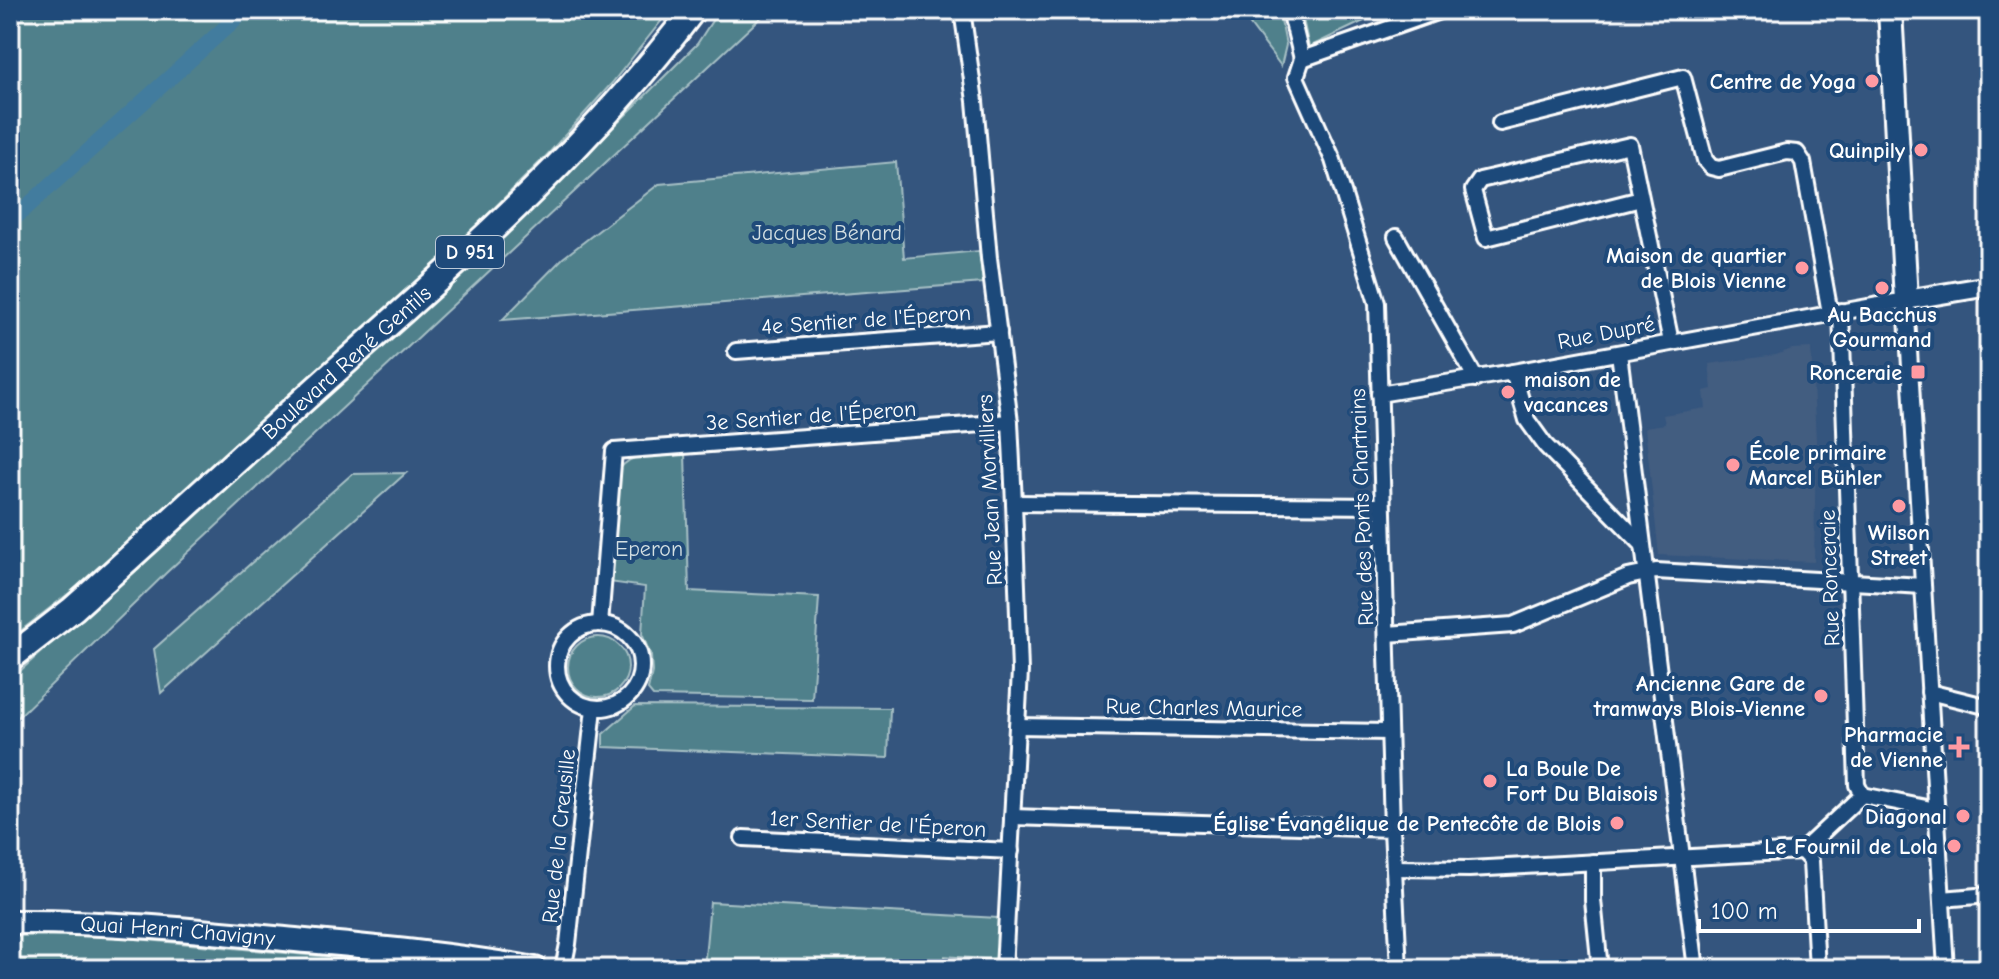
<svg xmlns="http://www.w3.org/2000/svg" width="1999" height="979" viewBox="0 0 1999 979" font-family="'Comic Neue',sans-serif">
	<rect width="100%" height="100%" fill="#34557e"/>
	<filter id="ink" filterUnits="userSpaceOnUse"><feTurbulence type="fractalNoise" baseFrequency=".0125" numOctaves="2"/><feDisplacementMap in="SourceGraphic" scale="16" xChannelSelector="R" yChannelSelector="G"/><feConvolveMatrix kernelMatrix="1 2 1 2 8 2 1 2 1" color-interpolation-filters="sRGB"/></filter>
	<g filter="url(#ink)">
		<!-- built -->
		<polygon fill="#435d80" points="1811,348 1816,440 1814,562 1659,555 1645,427 1665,424 1663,415 1706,408 1704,391 1712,389 1709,364 1776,355 1792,349"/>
		<!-- green -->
		<g fill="#4f808b" stroke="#a7c0c5" stroke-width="2">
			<polygon points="10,10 670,10 612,83 547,155 466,236 95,573 10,639"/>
			<polygon points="719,10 769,10 166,573 10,725 10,680 498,242 697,44"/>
			<polygon points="1239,10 1279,10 1286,45 1281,66"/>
			<polygon points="1301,10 1387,10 1309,47"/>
			<polygon points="896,162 904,258 979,251 983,283 502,320 563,258 659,184"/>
			<path d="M685,453L689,591L819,597L812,699L653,696L648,690L652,672L651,656L642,634L645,587L609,582L616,476C627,449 659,455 685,453Z"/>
			<polygon points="406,473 161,693 154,649 352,474"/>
			<circle cx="598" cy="667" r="30"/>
			<polygon points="635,706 890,708 888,758 603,747 603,734"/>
			<polygon points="710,902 998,918 997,960 945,956 945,969 704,969"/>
			<polygon points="93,935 457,969 10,969 10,936"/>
		</g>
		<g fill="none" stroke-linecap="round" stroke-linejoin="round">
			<!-- canal -->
			<polyline stroke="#437b9e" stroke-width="16" points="10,222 245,10"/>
			<!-- minor casing -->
			<g stroke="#fff" stroke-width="20">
				<g id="minor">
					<polyline points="962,10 975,101 989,258 1010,422 1014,503 1020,671 1004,969"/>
					<polyline points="1290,10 1302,59"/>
					<polyline points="1302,59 1296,77 1333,160 1377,303 1392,829 1399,969"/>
					<polyline points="1302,59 1442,10"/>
					<polyline points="1500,123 1683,77 1705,160 1711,167 1719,169 1787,152 1797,153 1803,162 1830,313"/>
					<polyline points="1641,199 1486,238 1473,190 1480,180 1630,145 1671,342"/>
					<polyline points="1396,237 1476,379"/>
					<polyline points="1841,311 1857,785 1862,795"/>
					<polyline points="736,351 999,332"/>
					<polyline points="1619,353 1696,969"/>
					<polyline points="1513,372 1527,420 1545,445 1642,544"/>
					<polyline points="1379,394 1513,372 1906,300 1946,969"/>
					<polyline points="1014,503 1382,506"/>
					<polyline points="600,624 614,451 1010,422"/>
					<circle cx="599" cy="666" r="42"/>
					<polyline points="1387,634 1513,625 1628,577 1656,571 1923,586"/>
					<polyline points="1929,692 1989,707"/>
					<polyline points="1017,726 1389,732"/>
					<polyline points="1862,795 1936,810"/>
					<polyline points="1012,817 1392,829"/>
					<polyline points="743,838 1011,851"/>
					<polyline points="1802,851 1811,861 1817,969"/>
					<polyline points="1593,862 1593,900 1600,969"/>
					<polyline points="1394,868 1469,869 1802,851 1862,795"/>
					<polyline points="1942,899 1989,895"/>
					<polyline points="563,969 568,944 594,708"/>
				</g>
			</g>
			<!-- tertiary casing -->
			<g stroke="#fff" stroke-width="24">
				<polyline id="tertiary" points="1906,300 1989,286"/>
			</g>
			<!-- secondary casing -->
			<g stroke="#fff" stroke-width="28">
				<g id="secondary">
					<polyline points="1890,10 1906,300"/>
					<path id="s1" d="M10,922C103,921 193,930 285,939C369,947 452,954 535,969"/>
				</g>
			</g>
			<!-- primary casing -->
			<g stroke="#fff" stroke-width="30">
				<g id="primary">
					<path id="s2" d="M10,658L73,609C165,526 256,442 348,360C473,249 592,144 693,10"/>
				</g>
			</g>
			<!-- minor -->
			<use href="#minor" stroke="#1f4a7a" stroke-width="14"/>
			<!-- tertiary -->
			<use href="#tertiary" stroke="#1f4a7a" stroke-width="18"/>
			<!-- secondary -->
			<use href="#secondary" stroke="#1f4a7a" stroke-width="22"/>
			<!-- primary -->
			<use href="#primary" stroke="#1f4a7a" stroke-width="24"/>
		</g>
	</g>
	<!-- markers -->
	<g fill="#ff9aa2" stroke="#1f4a7a" stroke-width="3">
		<circle cx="1872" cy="81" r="8"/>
		<circle cx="1921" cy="150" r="8"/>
		<circle cx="1802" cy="268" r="8"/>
		<circle cx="1882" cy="288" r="8"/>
		<rect x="1910" y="364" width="16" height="16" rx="4"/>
		<circle cx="1508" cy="392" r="8"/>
		<circle cx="1733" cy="465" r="8"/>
		<circle cx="1899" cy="506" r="8"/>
		<circle cx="1821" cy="696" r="8"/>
		<path d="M1955 735h8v8h8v8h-8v8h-8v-8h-8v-8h8z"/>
		<circle cx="1490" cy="781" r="8"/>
		<circle cx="1963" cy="816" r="8"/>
		<circle cx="1617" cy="823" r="8"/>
		<circle cx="1954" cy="846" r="8"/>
	</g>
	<g text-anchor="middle" stroke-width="8" stroke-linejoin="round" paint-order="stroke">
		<!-- shield labels -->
		<rect fill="#1f4a7a" stroke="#bcc9d7" stroke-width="2" x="436" y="236" width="68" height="32" rx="6"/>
		<g font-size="20" font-weight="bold" fill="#fff">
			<text x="470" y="259">D 951</text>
		</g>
		<!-- poi labels -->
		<g font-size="22" font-weight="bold" fill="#fff" stroke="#1f4a7a" text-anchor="end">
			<text x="1856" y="89">Centre de Yoga</text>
			<text x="1905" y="158">Quinpily</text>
			<text x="1786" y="263">Maison de quartier<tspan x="1786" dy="25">de Blois Vienne</tspan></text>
			<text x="1882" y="322" text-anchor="middle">Au Bacchus<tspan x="1882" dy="25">Gourmand</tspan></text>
			<text x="1902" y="380">Ronceraie</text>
			<text x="1524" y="387" text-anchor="start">maison de<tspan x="1524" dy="25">vacances</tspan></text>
			<text x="1749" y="460" text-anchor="start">École primaire<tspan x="1749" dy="25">Marcel Bühler</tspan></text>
			<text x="1899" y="540" text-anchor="middle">Wilson<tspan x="1899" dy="25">Street</tspan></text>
			<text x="1805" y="691">Ancienne Gare de<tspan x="1805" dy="25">tramways Blois-Vienne</tspan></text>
			<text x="1943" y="742">Pharmacie<tspan x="1943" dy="25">de Vienne</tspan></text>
			<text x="1506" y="776" text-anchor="start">La Boule De<tspan x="1506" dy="25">Fort Du Blaisois</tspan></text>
			<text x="1947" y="824">Diagonal</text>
			<text x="1601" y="831">Église Évangélique de Pentecôte de Blois</text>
			<text x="1938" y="854">Le Fournil de Lola</text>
		</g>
		<!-- park labels -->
		<g font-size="22" fill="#d3dfe2" stroke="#1f4a7a">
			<text x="827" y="240">Jacques Bénard</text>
			<text x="649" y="556">Eperon</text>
		</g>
		<!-- street labels -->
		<g font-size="22" fill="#fff" stroke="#1f4a7a">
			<text transform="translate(866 319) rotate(-4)" y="8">4e Sentier de l'Éperon</text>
			<text transform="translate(1606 332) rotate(-11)" y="8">Rue Dupré</text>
			<text dy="8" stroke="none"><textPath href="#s2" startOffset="448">Boulevard René Gentils</textPath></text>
			<text transform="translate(811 415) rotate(-4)" y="8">3e Sentier de l'Éperon</text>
			<text transform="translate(989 490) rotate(-93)" y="8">Rue Jean Morvilliers</text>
			<text transform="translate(1361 507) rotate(-92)" y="8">Rue des Ponts Chartrains</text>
			<text transform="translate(1829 578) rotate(-92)" y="8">Rue Ronceraie</text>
			<text transform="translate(1204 707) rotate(1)" y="8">Rue Charles Maurice</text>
			<text transform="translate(878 823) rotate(3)" y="8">1er Sentier de l'Éperon</text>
			<text transform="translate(558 836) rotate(-84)" y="8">Rue de la Creusille</text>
			<text dy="8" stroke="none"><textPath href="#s1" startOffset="168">Quai Henri Chavigny</textPath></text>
		</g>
	</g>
	<!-- margin -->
	<rect width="1999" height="979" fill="none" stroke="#1f4a7a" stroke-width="40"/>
	<rect x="20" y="20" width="1959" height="939" fill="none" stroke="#fff" stroke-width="3" filter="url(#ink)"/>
	<!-- scale -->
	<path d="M1699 919v12h220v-12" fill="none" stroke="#ffffff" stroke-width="4"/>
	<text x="1711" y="919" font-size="24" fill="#ffffff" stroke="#1f4a7a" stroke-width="6" paint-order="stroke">100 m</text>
</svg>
